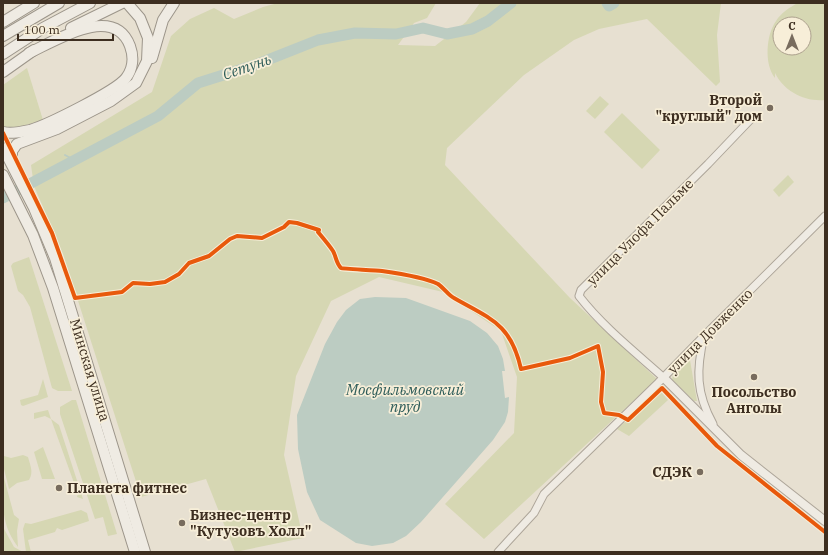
<svg xmlns="http://www.w3.org/2000/svg" width="828" height="555" viewBox="0 0 828 555" font-family="'IBM Plex Serif',serif">
	<rect width="100%" height="100%" fill="#e7e0d1"/>
	<!-- green -->
	<g fill="#d6d7b3" fill-rule="evenodd">
		<polygon points="278,3 436,3 427,18 414,23 398,45 435,46 466,22 480,3 721,3 717,35 720,82 716,86 647,19 599,29 574,40 524,75 447,148 445,165 570,298 657,379 484,539 445,504 514,433 517,377 501,331 443,292 379,277 331,301 296,376 284,455 303,538 235,552 206,479 141,497 63,254 34,186 31,165 152,92 171,36 190,19 214,8 234,19 263,7"/>
		<path d="M798,3H825V100C804,102 784,91 775,73V78C764,64 766,35 776,21C781,13 790,7 798,3ZM780,24H804V48H780Z"/>
		<polygon points="27,68 43,120 19,127 3,127 3,85"/>
		<polygon points="600,96 609,104 595,119 586,111"/>
		<polygon points="622,113 660,150 642,169 604,132"/>
		<polygon points="788,175 794,182 779,197 773,190"/>
		<polygon points="29,257 72,391 58,391 52,388 30,307 23,295 18,291 11,266 13,263"/>
		<polygon points="690,360 697,401 694,401 672,380 673,374 686,361"/>
		<polygon points="43,379 48,397 23,406 21,405 20,400 38,395"/>
		<polygon points="660,391 668,400 629,436 617,429"/>
		<polygon points="72,400 76,400 117,534 108,536 103,517 95,519 60,414 60,407"/>
		<polygon points="48,410 51,419 59,425 83,499 77,497 78,494 51,419 45,416 34,419 34,413"/>
		<polygon points="43,447 55,479 42,479 34,452"/>
		<path d="M23,455L28,457C30,465 34,472 29,480L17,483L9,489L3,465L4,456L11,458Z"/>
		<path d="M3,474L14,515L19,519L17,531L18,547C0,523 3,504 3,474Z"/>
		<polygon points="81,510 87,513 89,521 62,530 57,528 55,532 28,540 31,552 26,552 23,529 25,523 31,524"/>
		<polygon points="3,527 14,547 23,552 3,552"/>
	</g>
	<!-- water -->
	<polygon fill="#bcccc2" points="375,297 406,298 470,321 487,333 498,346 503,359 505,371 502,371 505,398 509,397 508,412 505,422 493,440 421,522 406,536 393,543 372,546 356,543 320,520 307,492 298,449 297,415 325,344 337,322 346,310 360,299"/>
	<g fill="none" stroke-linecap="round" stroke-linejoin="round">
		<!-- stream -->
		<polyline stroke="#bcccc2" stroke-width="2" points="65,155 74,160"/>
		<!-- river -->
		<g stroke="#bcccc2" stroke-width="11">
			<polyline points="607,3 609,6 614,3"/>
			<polyline points="3,198 158,116 198,83 255,65 318,40 355,33 396,34 423,28 447,34 472,29 488,21 511,3"/>
		</g>
		<!-- minor casing -->
		<g stroke="#ada599" stroke-width="9">
			<g id="minor">
				<path d="M704,336C696,370 696,393 713,424"/>
				<path d="M664,378C635,352 603,327 579,296L581,290L708,164L751,119"/>
				<polyline points="498,552 534,513 544,494 658,383 704,336 825,216"/>
			</g>
		</g>
		<!-- tertiary casing -->
		<g stroke="#ada599" stroke-width="10">
			<polyline id="tertiary" points="664,378 741,455 825,521"/>
		</g>
		<!-- secondary casing -->
		<g stroke="#9c958a" stroke-width="12">
			<g id="secondary">
				<polyline points="3,22 34,3"/>
				<polyline points="71,28 122,3"/>
				<polyline points="3,36 59,3"/>
				<polyline points="3,54 43,28 90,3"/>
				<polyline points="152,58 163,20 174,3"/>
				<polyline points="3,72 34,50"/>
				<path d="M3,132C12,134 21,132 30,130C47,125 116,91 126,78C133,69 134,57 130,46C114,3 55,41 29,53"/>
				<polyline points="3,148 34,208 55,258 145,552"/>
				<polyline points="12,163 12,151 17,144 57,129 111,101 136,83 147,61 148,38 140,18 127,3"/>
				<polyline points="3,175 33,235 53,288 135,552"/>
			</g>
		</g>
		<!-- minor -->
		<use href="#minor" stroke="#efebe3" stroke-width="7"/>
		<!-- tertiary -->
		<use href="#tertiary" stroke="#efebe3" stroke-width="8"/>
		<!-- secondary -->
		<use href="#secondary" stroke="#efebe3" stroke-width="10"/>
		<!-- cycleway casing -->
		<g stroke="#f7eed8" stroke-width="6">
			<path id="cycleway" d="M3,133L52,233L75,298L122,292L133,283L150,284L165,282L179,274L189,263L209,256L230,239L237,236L262,238L284,227L289,222L297,223L319,230L318,232C323,238 329,245 333,251C336,256 336,263 341,268C343,269 375,270 382,271C396,273 426,278 438,284C444,288 448,295 454,298C491,319 511,324 521,369L570,358L598,346L603,372L601,402L604,413L619,415L628,420L662,388L717,446L825,532"/>
		</g>
		<!-- cycleway -->
		<use href="#cycleway" stroke="#e8590c" stroke-width="4"/>
	</g>
	<!-- markers -->
	<g fill="#786c5e" stroke="#f7eed8" stroke-width="1.5">
		<circle cx="770" cy="108" r="4"/>
		<circle cx="754" cy="377" r="4"/>
		<circle cx="700" cy="472" r="4"/>
		<circle cx="59" cy="488" r="4"/>
		<circle cx="182" cy="523" r="4"/>
	</g>
	<g text-anchor="middle" stroke-width="3.5" stroke-linejoin="round" paint-order="stroke">
		<!-- poi labels -->
		<g font-size="14" font-weight="bold" fill="#3d2e20" stroke="#f7eed8" text-anchor="end">
			<text x="762" y="105">Второй<tspan x="762" dy="16">"круглый" дом</tspan></text>
			<text x="754" y="397" text-anchor="middle">Посольство<tspan x="754" dy="16">Анголы</tspan></text>
			<text x="692" y="477">СДЭК</text>
			<text x="67" y="493" text-anchor="start">Планета фитнес</text>
			<text x="190" y="520" text-anchor="start">Бизнес-центр<tspan x="190" dy="16">"Кутузовъ Холл"</tspan></text>
		</g>
		<!-- street labels -->
		<g font-size="14" fill="#3d2e20" stroke="#f7eed8">
			<text transform="translate(640 232) rotate(-45)" y="5">улица Улофа Пальме</text>
			<text transform="translate(710 331) rotate(-45)" y="5">улица Довженко</text>
			<text transform="translate(90 370) rotate(73)" y="5">Минская улица</text>
		</g>
		<!-- water labels -->
		<g font-size="15" font-style="italic" fill="#2f5d5a" stroke="#f7eed8">
			<text transform="translate(247 67) rotate(-19)" y="5">Сетунь</text>
			<text x="405" y="395">Мосфильмовский<tspan x="405" dy="17">пруд</tspan></text>
		</g>
	</g>
	<!-- border -->
	<rect width="828" height="555" fill="none" stroke="#3d2e20" stroke-width="8"/>
	<!-- north arrow -->
	<g transform="translate(792 36)"><circle r="19" fill="#f7eed8" stroke="#ada18e"/>
	<path d="M0-3L7 15L0 10L-7 15Z" fill="#786c5e"/>
	<text y="-6" font-size="11" font-weight="bold" text-anchor="middle" fill="#3d2e20">С</text>
	</g>
	<!-- scale -->
	<path d="M18 34v6h95v-6" fill="none" stroke="#3d2e20" stroke-width="2"/>
	<text x="24" y="34" font-size="12" fill="#3d2e20" stroke="#f7eed8" stroke-width="3" paint-order="stroke">100 m</text>
</svg>
